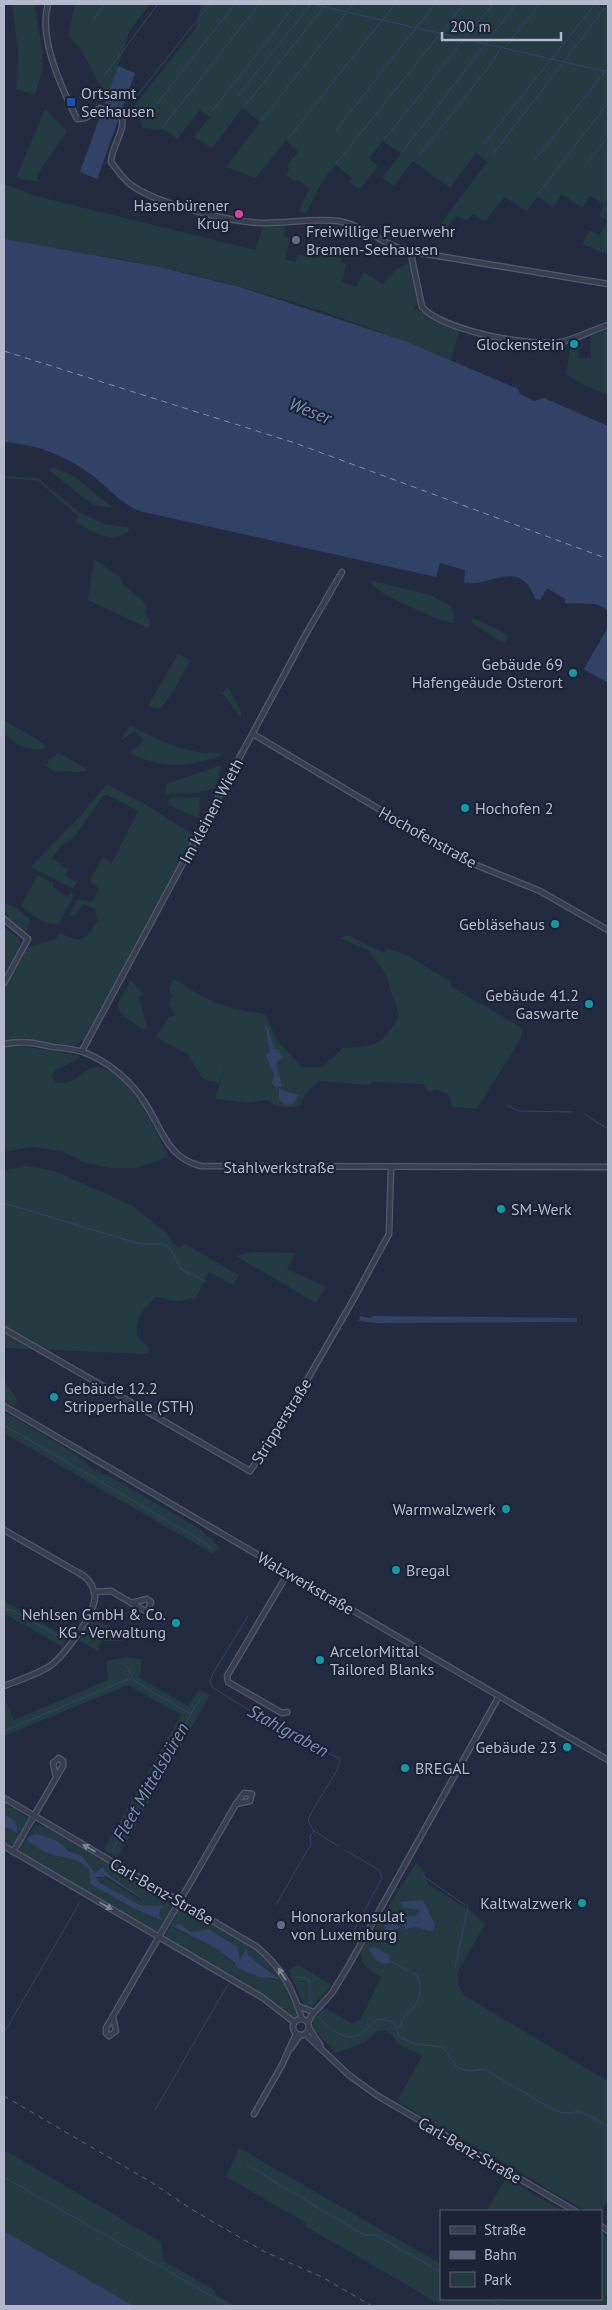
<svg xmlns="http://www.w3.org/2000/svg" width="612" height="2310" viewBox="0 0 612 2310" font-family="'PT Sans',sans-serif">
	<rect width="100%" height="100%" fill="#222b40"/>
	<!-- green -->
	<g fill="#243a41" fill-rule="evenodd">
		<path d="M12,4H35C38,40 51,59 34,95L16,89L18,51Z"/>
		<polygon points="75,4 150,4 130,30 107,99 80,48 68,35"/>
		<polygon points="201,4 608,4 608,250 606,254 582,244 590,230 599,235 607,221 599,215 604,204 590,196 582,208 562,194 553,207 537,197 527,211 504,197 485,222 473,214 467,221 456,215 446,230 439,226 487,162 476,153 450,188 413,161 394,186 382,177 401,154 383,141 369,158 378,166 360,189 349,182 352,178 336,165 322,181 306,214 299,211 309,188 297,179 295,182 286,175 289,170 287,165 298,152 286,140 256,178 226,167 260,122 243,108 212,148 194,137 210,117 200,110 177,139 165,130 143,128 134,106 196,28"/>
		<polygon points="45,109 67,131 38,174 39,182 16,178"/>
		<path d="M4,184L36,196L255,250L263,226H285L284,236L290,239L285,259L295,262L298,254L315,258L318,248L343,250L341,262L346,264L342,282L356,287L364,272L382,284L397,269L410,262L418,304L413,308L460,329L451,360C361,322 257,288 161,267C109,256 56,249 4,240Z"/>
		<polygon points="608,326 608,395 584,385 566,374 571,343 580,344 579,358 591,358 590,332"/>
		<polygon points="52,467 72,475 113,508 93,505 49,470"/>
		<path d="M4,476L38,478L80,513L105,524L126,527L130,530C115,546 91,532 76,522L78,516L38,481L4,478Z"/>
		<polygon points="94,559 121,578 122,583 146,604 145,613 151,623 148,628 88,600"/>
		<path d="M369,580L431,595L452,607L455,623C447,625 389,598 380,591C376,588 373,584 369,580Z"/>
		<polygon points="473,618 508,635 506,642 499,641 471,622"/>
		<path d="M178,654L190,660C180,679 174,693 160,709L148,706Z"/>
		<polygon points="228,687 241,712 241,718 222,693"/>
		<path d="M4,720L46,745L43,749C26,751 16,745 4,733Z"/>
		<path d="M130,725C157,740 188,755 220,753L221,756C183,767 167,770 130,753L144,740L135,731L120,741Z"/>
		<path d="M59,753L88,770C78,775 66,769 56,772L46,766L49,760Z"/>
		<polygon points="221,765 216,788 197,793 165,794 167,784"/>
		<polygon points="107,784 143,803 195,836 86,1039 73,1046 22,1038 4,1040 4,986 25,948 56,939 59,933 77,940 87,936 98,921 95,909 83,904 74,916 69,915 78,899 92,902 99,889 90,880 103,857 112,863 138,811 107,795 103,796 74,837 62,845 52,858 68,870 65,876 77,882 73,889 31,867 80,816"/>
		<polygon points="200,797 199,818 168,805 169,798"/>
		<path d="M38,875L53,883V887L67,897L70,893L74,895L59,923C48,928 30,913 21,906Z"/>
		<path d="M4,903L17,908L30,920L27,931L24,932C15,926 4,915 4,903Z"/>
		<polygon points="4,927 18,937 21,943 4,975"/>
		<path d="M347,935L384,953L386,948L406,955L449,980L452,987L522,1028L521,1038L477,1109L453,1107L448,1094L437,1090L427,1091L423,1084L372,1082L370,1085L319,1081L305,1094L299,1106C290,1108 274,1108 268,1100L248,1103L215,1099L227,1058L219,1083L203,1079L187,1054L156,1037L169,1017L176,1015L168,1004L172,996L169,989L174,979C209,1001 223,1009 265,1014L277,1040L302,1067H322L343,1048C375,1047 384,1045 399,1015L385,973L369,951L340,938Z"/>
		<polygon points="131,980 143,994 139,997 147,1027 144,1030 121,1014 117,1005"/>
		<path d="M12,1044L80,1056L78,1059L54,1071L52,1077L56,1082C80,1086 81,1067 97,1067C129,1069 156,1133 169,1157L136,1168H111L86,1163L61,1151L32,1147L4,1152V1046Z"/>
		<path d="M26,1166L55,1171L131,1205L169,1235L170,1240L179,1248L185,1244L239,1275L233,1285L209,1272L195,1299C188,1297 185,1301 178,1301C171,1302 164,1297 156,1297C142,1311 135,1317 137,1337L149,1347L148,1354L4,1348V1172L10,1169Z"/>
		<polygon points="252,1252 295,1253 287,1269 326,1287 316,1303 236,1256"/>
		<polygon points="4,1380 18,1401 14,1407 4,1401"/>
		<path d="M4,1412C27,1425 50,1438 72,1452C86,1461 89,1471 108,1475L203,1531L208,1537L212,1538L222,1553L216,1550L213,1554L4,1433Z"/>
		<polygon points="4,1601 68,1638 63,1647 7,1615 4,1616"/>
		<polygon points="93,1618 125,1636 124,1641 101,1641 98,1651 79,1641"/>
		<polygon points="127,1657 142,1659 140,1678 188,1706 199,1689 210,1695 117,1858 104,1849 181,1715 128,1685 4,1736 4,1697 14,1720 108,1680 107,1661"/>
		<polygon points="4,1802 28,1818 12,1846 4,1843 4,1826 17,1834 19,1832 10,1818 4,1814"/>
		<path d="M36,1825L46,1827L171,1901L173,1907L160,1930L152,1931L19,1852L20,1846ZM41,1835L82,1856L95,1873L103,1868L106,1874L144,1899L140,1900L106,1878L104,1874L103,1877L96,1878L100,1883L140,1905L163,1909L159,1915L163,1921L133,1908L90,1884L89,1869C77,1857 71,1860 56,1856C46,1854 36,1846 28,1840Z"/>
		<path d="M416,1862L425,1873L428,1884L475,1914L485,1924L457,1973L458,1985L465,1996L608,2081V2200L601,2213L586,2211L397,2101L422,2056L398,2044L392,2035L385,2030L376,2032L365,2042L336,2053L314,2030L313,2019L325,2008L352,2023L360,2020L381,1977C370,1971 360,1966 361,1951Z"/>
		<path d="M183,1907C233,1932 285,1958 299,2017L291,2020L262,1995L164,1938L179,1909ZM173,1925L200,1933L208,1929L238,1947L240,1961L248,1955L277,1977L273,1980L237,1968L234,1963L217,1949L173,1928Z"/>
		<polygon points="298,1965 332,1985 311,2008 305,2007 288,1970"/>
		<polygon points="239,2148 441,2264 441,2299 601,2299 601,2233 608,2238 608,2306 443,2306 305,2226 306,2223 226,2177"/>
		<polygon points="4,2150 161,2242 164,2261 216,2291 215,2294 236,2306 134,2306 4,2231"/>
		<polygon points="506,2178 563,2211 486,2211"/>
	</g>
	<!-- water -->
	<g fill="#324267">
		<polygon points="118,66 135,73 97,179 80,172"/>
		<path d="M4,239L160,267L240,287L405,341L518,389L520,394L534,401L544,398L608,426V610L596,604L565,603V599L547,588L540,600L535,599C521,557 492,587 464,583L465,570L440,563L436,577L139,511C121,503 108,488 93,476C67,456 36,444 4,442Z"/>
		<polygon points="608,627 608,683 584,669"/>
		<polygon points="265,1024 268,1029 274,1049 278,1049 282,1057 276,1064 282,1086 277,1088 272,1084 274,1075 266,1055 270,1052"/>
		<polygon points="279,1089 298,1095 294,1104 286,1105 279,1100"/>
		<polygon points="360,1316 370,1318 373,1316 577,1318 577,1322 378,1323 359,1321"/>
		<path d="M4,1814C17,1823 16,1820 18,1834L4,1826Z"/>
		<path d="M36,1834L50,1838L62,1844L67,1850L82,1856L95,1873L104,1866C103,1876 137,1892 145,1901L104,1875L103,1877H96L100,1883L140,1905L162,1906L159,1915L163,1921L133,1908L90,1884L89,1869C77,1858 71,1859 57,1856C47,1855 36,1847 28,1841V1838Z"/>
		<path d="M423,1900C427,1909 432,1916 435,1926L433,1930L429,1931L417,1927L406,1929L403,1925L405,1919L399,1918L395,1921L401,1928L385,1932L384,1917L415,1916L420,1910L403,1907L401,1902Z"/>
		<path d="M181,1924C189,1935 199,1931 208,1929L238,1947L240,1960L246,1949L248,1955L279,1979L259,1977L237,1968L234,1962L217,1949L172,1926Z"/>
		<polygon points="375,1947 389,1955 390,1962 384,1964 376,1960 368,1948"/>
		<polygon points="4,2231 134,2306 4,2306"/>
	</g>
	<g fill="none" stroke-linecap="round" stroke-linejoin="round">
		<!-- stream -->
		<g stroke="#324267" stroke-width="1">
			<polyline points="312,4 608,72"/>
			<polyline points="348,11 354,4"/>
			<polyline points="92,22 105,4"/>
			<polyline points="466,37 493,4"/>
			<polyline points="506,46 540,4"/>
			<polyline points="104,76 158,4"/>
			<polyline points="237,97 311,4"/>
			<polyline points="133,101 210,4"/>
			<polyline points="244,107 326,4"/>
			<polyline points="212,111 296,4"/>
			<polyline points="144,120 235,4"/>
			<polyline points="261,121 347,12"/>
			<polyline points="163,127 259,4"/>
			<polyline points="336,130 435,4"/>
			<polyline points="289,138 395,4"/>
			<polyline points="384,140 464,39"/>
			<polyline points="483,145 595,4"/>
			<polyline points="403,151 516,4"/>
			<polyline points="493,154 608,4"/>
			<polyline points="418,157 488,68 502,46"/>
			<polyline points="535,160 608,68"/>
			<polyline points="588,162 608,137"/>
			<polyline points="336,164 464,4"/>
			<polyline points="538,194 608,103"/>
			<polyline points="507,1105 519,1111 572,1112"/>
			<polyline points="584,1114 608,1129"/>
			<polyline points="4,1203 140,1244 162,1244 169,1247 181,1269 206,1282"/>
			<polyline points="4,1425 207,1544 212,1550"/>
			<polyline points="4,1609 12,1610 61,1637"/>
			<path d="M248,1616L212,1675L210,1682L213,1688L272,1724L340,1759C341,1771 313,1804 308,1821L314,1831L338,1846"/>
			<polyline points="191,1713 200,1699"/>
			<polyline points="4,1731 131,1678"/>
			<polyline points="345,1850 379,1870 382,1878 352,1934"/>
			<polyline points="112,1851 191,1714 134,1681 127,1666"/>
			<polyline points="423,1876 468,1907 455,1968"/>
			<polyline points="276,1905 311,1844 310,1837 314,1831"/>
			<path d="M390,1961L418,1976C426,2009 408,2003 399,2028"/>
			<polyline points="295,1977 304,1978 310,1982 310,2004"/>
			<path d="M318,2016C327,2027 345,2043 360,2034C366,2030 372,2023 379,2019L394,2022L399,2037L415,2044L442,2047L458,2068L470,2071L484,2069L554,2110C566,2115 568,2112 578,2112C589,2113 599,2122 608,2127"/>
			<polyline points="4,2033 80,1902"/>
			<polyline points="155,2110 227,1986"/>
			<polyline points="247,2165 364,2235 376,2235 441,2272"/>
			<polyline points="4,2177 229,2306"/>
			<polyline points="487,2299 500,2306"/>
		</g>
		<!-- ferry -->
		<polyline stroke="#778bb5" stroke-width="1" stroke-dasharray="6 5" stroke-linecap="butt" points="4,351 295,443 608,559"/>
		<!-- minor casing -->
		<g stroke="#51596b" stroke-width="7">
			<g id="minor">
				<path d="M48,4C38,38 62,89 77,119L85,118L100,108L121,116C127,129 111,147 111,162C118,171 124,181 134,187C162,205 233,223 266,223C289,223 314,218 338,221C363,225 383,245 408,251L608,284"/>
				<path d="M413,252L412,259L422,307C444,331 529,347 561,342C573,340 595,329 608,325"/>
				<polyline points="253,734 466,861 540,891 608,930"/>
				<polyline points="4,919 28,939 4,983"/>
				<path d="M4,1044C22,1040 35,1043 53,1047C63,1048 74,1049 83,1052C108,1061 131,1081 145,1103C162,1129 167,1158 201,1166L608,1167"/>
				<polyline points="82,1051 307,632 342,572"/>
				<polyline points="4,1329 250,1471 280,1427 352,1302 389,1234 391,1167"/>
				<polyline points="4,1406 608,1760"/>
				<path d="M4,1530L84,1576C90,1581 94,1588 95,1596C95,1614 64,1656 50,1666C36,1675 19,1680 4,1686"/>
				<polyline points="94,1592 111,1591 147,1612 151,1602 147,1599 131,1603"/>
				<polyline points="287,1712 282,1713 228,1682 227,1676 288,1573"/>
				<path d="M4,1798L257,1947C281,1967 293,1989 302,2019"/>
				<polyline points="4,1846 263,1998 294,2022"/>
				<polyline points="13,1852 63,1766 63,1761 59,1758 53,1763 56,1777"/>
				<polyline points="298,2006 313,2012"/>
				<polyline points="113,2017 116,2031 109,2036 106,2033 106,2028 236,1804 244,1793 252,1794 250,1801 236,1804"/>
				<circle cx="301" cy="2027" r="8"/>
				<polyline points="308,2023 311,2016 332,1993 349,1965 499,1696"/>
				<polyline points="309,2028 320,2045"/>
				<polyline points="305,2034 350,2076 378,2096 575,2211"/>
				<polyline points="291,2048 300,2035"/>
				<polyline points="254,2114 282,2065 296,2034"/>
				<polyline points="601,2226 608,2231"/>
			</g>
		</g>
		<!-- minor -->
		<use href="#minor" stroke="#363e50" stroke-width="4.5"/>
		<!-- rail -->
		<polyline stroke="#586177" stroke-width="1" stroke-dasharray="5 5" stroke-linecap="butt" points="4,2096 151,2182 191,2209 265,2252 322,2277 372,2306"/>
	</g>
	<!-- one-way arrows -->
	<defs><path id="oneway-solid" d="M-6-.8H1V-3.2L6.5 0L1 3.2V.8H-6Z" transform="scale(1.25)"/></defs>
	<g fill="#7a8294">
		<use href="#oneway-solid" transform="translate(89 1848) rotate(-150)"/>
		<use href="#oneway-solid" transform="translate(106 1906) rotate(30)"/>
		<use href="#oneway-solid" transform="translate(282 1974) rotate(-123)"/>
	</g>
	<!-- markers -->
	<rect fill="#1a4fb4" stroke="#1b2335" stroke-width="2" x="66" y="97" width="10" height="10" rx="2.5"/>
	<circle fill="#d1479c" stroke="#1b2335" stroke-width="2" cx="239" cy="214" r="5"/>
	<g fill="#5c6f8a" stroke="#1b2335" stroke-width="2">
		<circle cx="296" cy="240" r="5"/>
		<circle cx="281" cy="1925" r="5"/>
	</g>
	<g fill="#0f9aa8" stroke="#1b2335" stroke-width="2">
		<circle cx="574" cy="344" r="5"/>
		<circle cx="573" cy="673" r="5"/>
		<circle cx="465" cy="808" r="5"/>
		<circle cx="555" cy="924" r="5"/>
		<circle cx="589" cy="1004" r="5"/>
		<circle cx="501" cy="1209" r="5"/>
		<circle cx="54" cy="1397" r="5"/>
		<circle cx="506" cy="1509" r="5"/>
		<circle cx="396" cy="1570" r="5"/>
		<circle cx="176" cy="1623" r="5"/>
		<circle cx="320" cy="1660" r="5"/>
		<circle cx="567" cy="1747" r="5"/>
		<circle cx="405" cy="1768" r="5"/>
		<circle cx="582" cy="1903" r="5"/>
	</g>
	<g text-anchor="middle" stroke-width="4.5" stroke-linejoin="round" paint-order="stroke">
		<!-- poi labels -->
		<g font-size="16" fill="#b2b9cb" stroke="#1b2335" text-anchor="start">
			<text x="81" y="99">Ortsamt<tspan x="81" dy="18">Seehausen</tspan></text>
			<text x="229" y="211" text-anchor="end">Hasenbürener<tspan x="229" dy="18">Krug</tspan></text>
			<text x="306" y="237">Freiwillige Feuerwehr<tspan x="306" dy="18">Bremen-Seehausen</tspan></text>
			<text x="564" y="350" text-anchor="end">Glockenstein</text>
			<text x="563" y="670" text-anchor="end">Gebäude 69<tspan x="563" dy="18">Hafengeäude Osterort</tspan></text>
			<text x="475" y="814">Hochofen 2</text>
			<text x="545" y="930" text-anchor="end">Gebläsehaus</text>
			<text x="579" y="1001" text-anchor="end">Gebäude 41.2<tspan x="579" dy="18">Gaswarte</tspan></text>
			<text x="511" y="1215">SM-Werk</text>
			<text x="64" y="1394">Gebäude 12.2<tspan x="64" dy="18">Stripperhalle (STH)</tspan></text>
			<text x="496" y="1515" text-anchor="end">Warmwalzwerk</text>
			<text x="406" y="1576">Bregal</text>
			<text x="166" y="1620" text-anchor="end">Nehlsen GmbH &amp; Co.<tspan x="166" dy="18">KG - Verwaltung</tspan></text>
			<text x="330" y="1657">ArcelorMittal<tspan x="330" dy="18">Tailored Blanks</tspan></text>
			<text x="557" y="1753" text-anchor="end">Gebäude 23</text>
			<text x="415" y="1774">BREGAL</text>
			<text x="572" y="1909" text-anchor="end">Kaltwalzwerk</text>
			<text x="291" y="1922">Honorarkonsulat<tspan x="291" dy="18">von Luxemburg</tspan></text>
		</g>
		<!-- street labels -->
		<g font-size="16" fill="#b2b9cb" stroke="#1b2335">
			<text transform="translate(211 811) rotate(-62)" y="6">Im kleinen Wieth</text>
			<text transform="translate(428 837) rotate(29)" y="6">Hochofenstraße</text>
			<text x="279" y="1173">Stahlwerkstraße</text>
			<text transform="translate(281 1421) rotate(-58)" y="6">Stripperstraße</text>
			<text transform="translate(306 1583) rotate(30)" y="6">Walzwerkstraße</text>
			<text transform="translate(162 1891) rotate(30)" y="6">Carl-Benz-Straße</text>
			<text transform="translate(470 2150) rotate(30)" y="6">Carl-Benz-Straße</text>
		</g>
		<!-- water labels -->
		<g font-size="18" font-style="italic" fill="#778bb5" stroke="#1b2335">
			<text transform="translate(310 411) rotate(22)" y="6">Weser</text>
			<text transform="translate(288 1731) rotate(29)" y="6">Stahlgraben</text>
			<text transform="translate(151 1782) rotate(-60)" y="6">Fleet Mittelsbüren</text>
		</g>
	</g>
	<!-- border -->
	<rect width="612" height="2310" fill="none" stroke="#b2b9cb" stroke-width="10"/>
	<!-- legend -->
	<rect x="440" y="2210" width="162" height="90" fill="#1b2335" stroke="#575f71"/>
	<rect x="450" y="2226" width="25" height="8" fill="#363e50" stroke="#575f71"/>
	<text x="484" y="2235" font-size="15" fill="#b2b9cb">Straße</text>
	<rect x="450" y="2251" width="25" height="8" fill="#586177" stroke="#575f71"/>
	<text x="484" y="2260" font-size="15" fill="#b2b9cb">Bahn</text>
	<rect x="450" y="2272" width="25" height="15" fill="#243a41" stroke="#575f71"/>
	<text x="484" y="2285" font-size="15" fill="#b2b9cb">Park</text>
	<!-- scale -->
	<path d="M442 32v8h119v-8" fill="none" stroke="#b2b9cb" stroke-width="2.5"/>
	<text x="450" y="32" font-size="15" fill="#b2b9cb" stroke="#1b2335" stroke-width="4" paint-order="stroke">200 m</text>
</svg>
